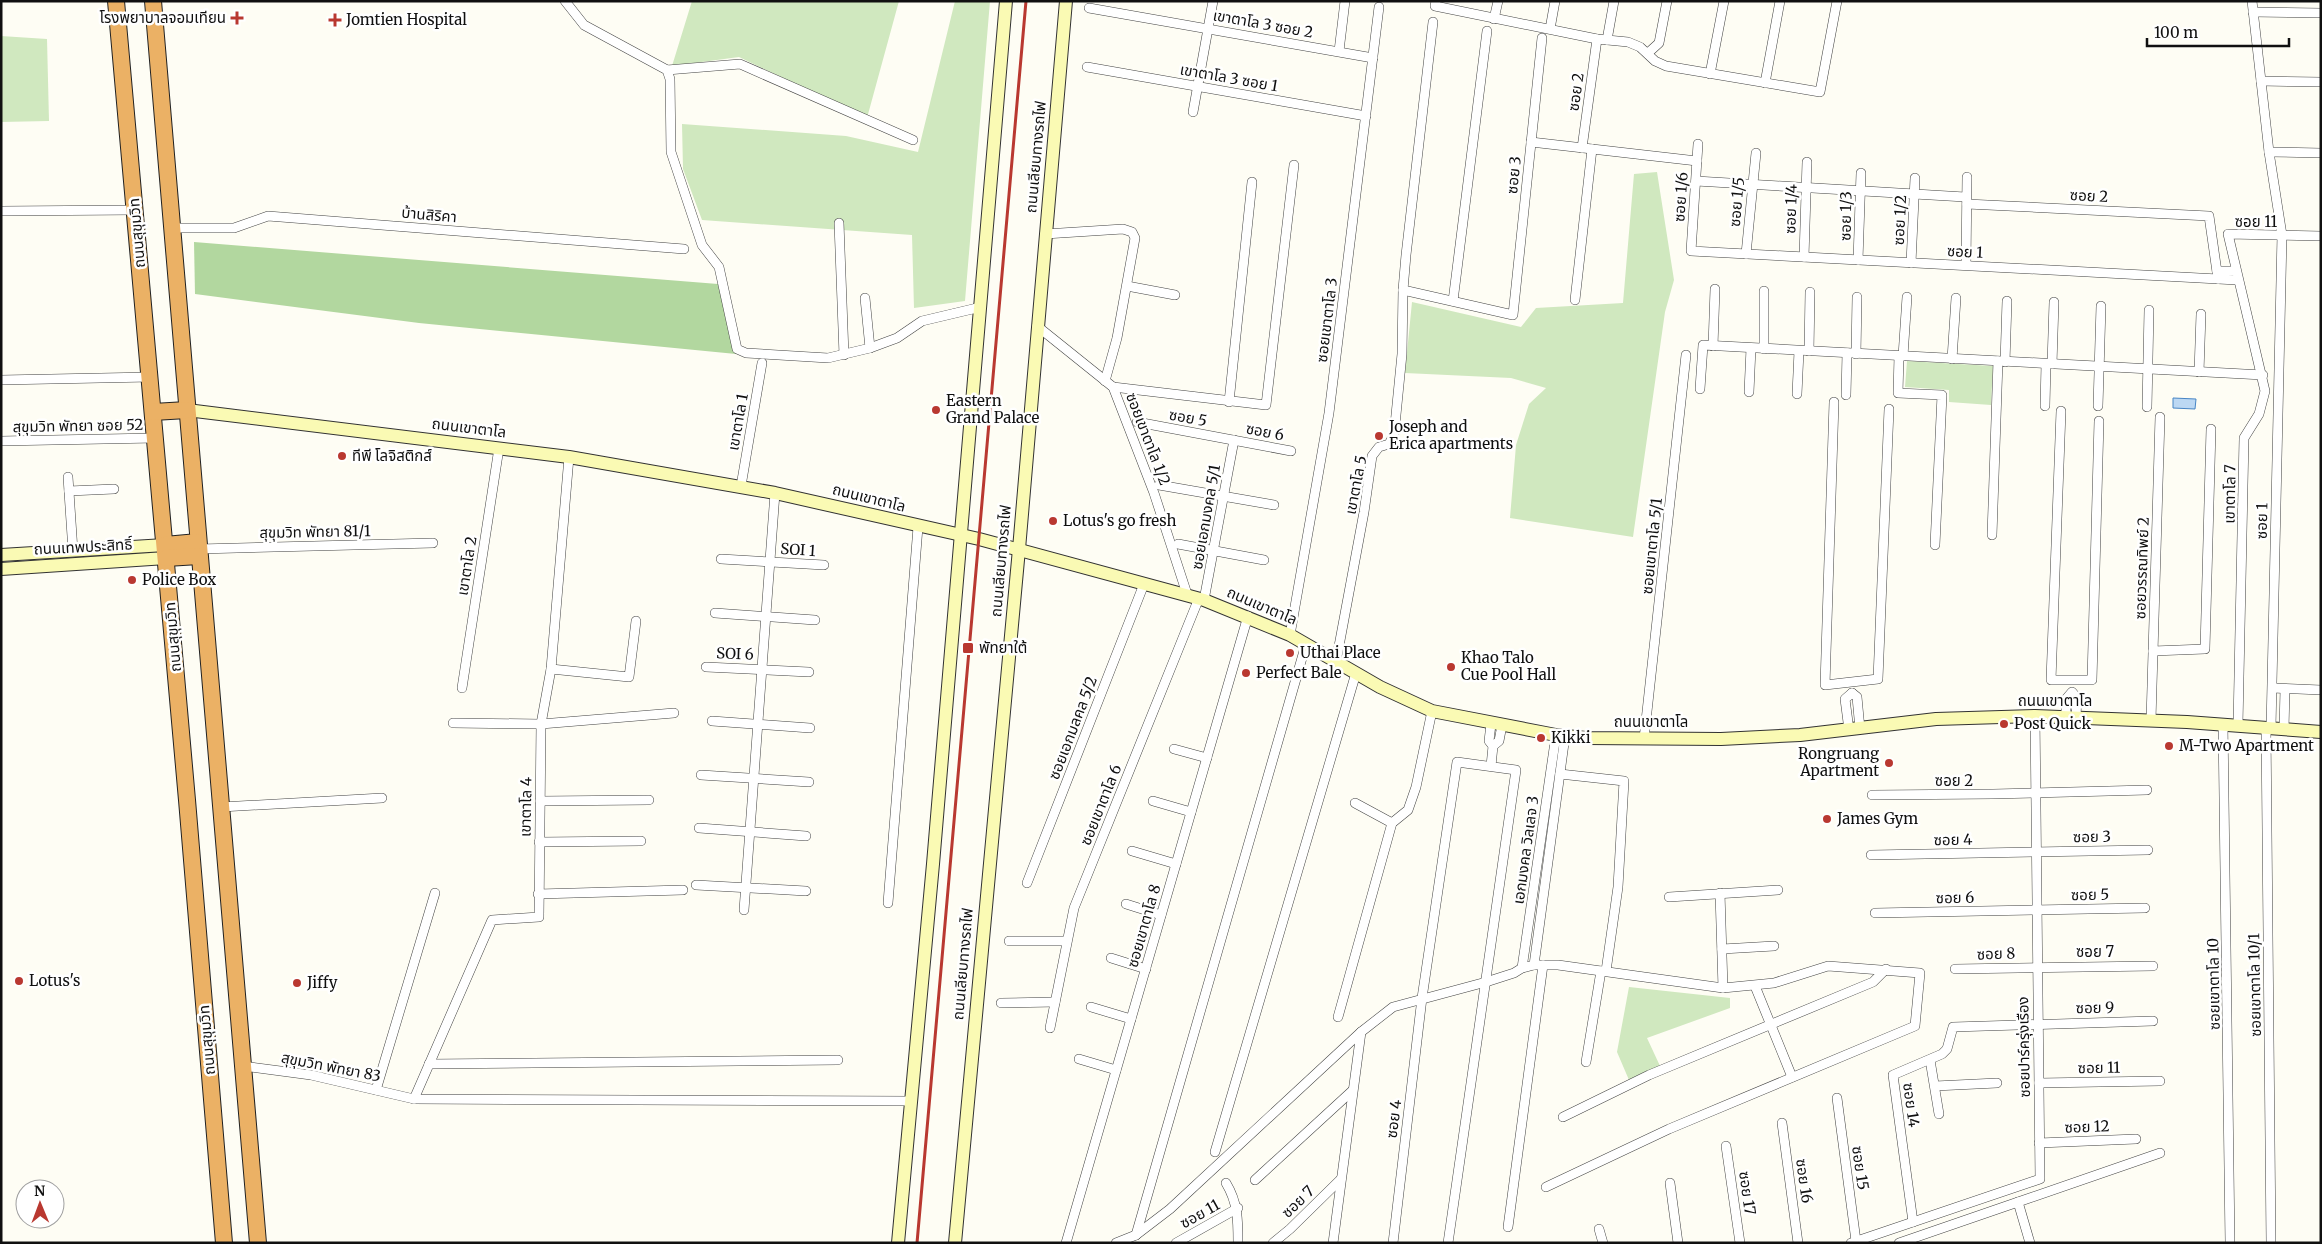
<svg xmlns="http://www.w3.org/2000/svg" width="2322" height="1244" viewBox="0 0 2322 1244" font-family="Merriweather,'Noto Sans Thai',serif">
	<rect width="100%" height="100%" fill="#fefdf4"/>
	<!-- green -->
	<g fill="#d0e8bf">
		<polygon points="692,1 899,1 867,118 739,57 672,66"/>
		<polygon points="955,1 990,1 965,301 914,308 912,235 702,220 683,169 682,124 846,136 918,152"/>
		<polygon points="1,36 47,39 49,121 1,122"/>
		<polygon points="1657,172 1674,280 1665,312 1633,537 1510,518 1516,445 1529,404 1546,388 1511,378 1405,373 1412,302 1521,327 1536,308 1623,303 1634,174"/>
		<polygon points="1907,361 1993,366 1991,405 1949,402 1949,390 1905,387"/>
		<polygon points="1629,987 1730,998 1730,1008 1647,1038 1660,1066 1629,1080 1617,1052"/>
	</g>
	<!-- forest -->
	<polygon fill="#b2d79f" points="194,242 718,284 736,354 419,323 195,294"/>
	<!-- water -->
	<polygon fill="#bcd8f3" stroke="#4785c5" points="2173,398 2196,399 2195,409 2173,408"/>
	<g fill="none" stroke-linecap="round" stroke-linejoin="round">
		<!-- street casing -->
		<g stroke="#434343" stroke-width="10">
			<g id="street">
				<polyline points="565,1 584,25 667,70 670,79 671,152 702,245 719,267 737,349 746,353 828,358 870,348 897,338 922,321 981,307"/>
				<polyline points="1436,1 1435,6 1597,39 1628,42 1640,47 1655,61 1666,66 1820,92 1837,1"/>
				<polyline points="2252,1 2269,152 2282,235 2271,728"/>
				<polyline points="1089,8 1373,58"/>
				<polyline points="2253,12 2321,13"/>
				<polyline points="1494,19 1498,1"/>
				<polyline points="1550,29 1555,1"/>
				<polyline points="1607,40 1614,1"/>
				<polyline points="1339,51 1345,1"/>
				<polyline points="1648,53 1659,43 1667,1"/>
				<polyline points="1087,67 1366,116"/>
				<polyline points="667,70 740,64 913,140"/>
				<polyline points="1710,74 1724,1"/>
				<polyline points="2261,81 2321,82"/>
				<polyline points="1765,83 1780,1"/>
				<polyline points="1193,112 1213,1"/>
				<polyline points="1531,142 1697,161"/>
				<polyline points="1698,144 1691,251 2237,280"/>
				<polyline points="1582,148 1597,39"/>
				<polyline points="2269,152 2321,153"/>
				<polyline points="1696,181 1965,197"/>
				<polyline points="1967,204 2209,216 2218,279"/>
				<polyline points="1,211 135,210"/>
				<polyline points="839,223 844,355"/>
				<polyline points="173,228 234,228 268,216 684,249"/>
				<polyline points="1045,234 1123,229 1132,232 1135,238 1117,338 1105,381"/>
				<polyline points="1746,254 1756,153"/>
				<polyline points="1804,257 1807,162"/>
				<polyline points="1858,260 1861,173"/>
				<polyline points="1911,263 1915,178"/>
				<polyline points="1966,265 1967,177"/>
				<polyline points="2217,271 2236,271"/>
				<polyline points="1127,286 1175,295"/>
				<polyline points="1403,290 1513,315 1542,38"/>
				<polyline points="865,298 870,348"/>
				<polyline points="1575,300 1592,149"/>
				<polyline points="1453,301 1487,31"/>
				<polyline points="1037,326 1113,387 1154,493 1187,594"/>
				<polyline points="1713,346 1715,289"/>
				<polyline points="1764,349 1764,291"/>
				<polyline points="1809,351 1810,292"/>
				<polyline points="1856,354 1857,297"/>
				<polyline points="1899,356 1898,393 1942,395 1935,545"/>
				<polyline points="1903,356 1907,297"/>
				<polyline points="1952,359 1956,298"/>
				<polyline points="2005,362 2007,301"/>
				<polyline points="2052,364 2054,302"/>
				<polyline points="2199,372 2201,314"/>
				<polyline points="1,380 150,377"/>
				<polyline points="1113,387 1266,405 1294,165"/>
				<polyline points="1700,389 1703,345 2263,375"/>
				<polyline points="1749,392 1751,348"/>
				<polyline points="1797,394 1799,351"/>
				<polyline points="1846,395 1847,353"/>
				<polyline points="1229,402 1252,182"/>
				<polyline points="1834,402 1825,685 1878,679 1889,409"/>
				<polyline points="2045,406 2046,364"/>
				<polyline points="2098,406 2101,306"/>
				<polyline points="2147,407 2149,310"/>
				<polyline points="2061,411 2051,680 2092,680 2099,421"/>
				<polyline points="1137,422 1291,451"/>
				<polyline points="1,441 155,438"/>
				<polyline points="68,477 73,551"/>
				<polyline points="1159,485 1274,505"/>
				<polyline points="741,486 762,363"/>
				<polyline points="69,491 114,489"/>
				<polyline points="1992,535 1998,361"/>
				<polyline points="1178,544 1264,560"/>
				<polyline points="199,549 433,543"/>
				<polyline points="721,559 824,565"/>
				<polyline points="1204,600 1234,440"/>
				<polyline points="715,613 815,620"/>
				<polyline points="1290,635 1329,413 1379,7"/>
				<polyline points="2153,651 2205,649 2211,429"/>
				<polyline points="1336,662 1364,512 1372,456 1379,447 1389,444 1394,435 1402,354 1403,290 1406,255 1433,22"/>
				<polyline points="706,667 809,672"/>
				<polyline points="551,669 629,677 636,621"/>
				<polyline points="462,688 499,448"/>
				<polyline points="2273,688 2321,690"/>
				<polyline points="1852,693 1857,697 1860,729"/>
				<polyline points="2066,716 2066,699 2072,692 2077,698 2076,716"/>
				<polyline points="2151,720 2160,417"/>
				<polyline points="712,721 810,728"/>
				<polyline points="453,723 541,724 674,713"/>
				<polyline points="2223,724 2230,1243"/>
				<polyline points="2238,725 2244,438 2259,414 2265,391 2228,234 2321,236"/>
				<polyline points="2266,728 2271,1243"/>
				<polyline points="2284,729 2285,689"/>
				<polyline points="1849,730 1845,699 1852,693"/>
				<polyline points="1644,739 1686,355"/>
				<polyline points="1493,746 1499,741 1502,725"/>
				<polyline points="1174,749 1207,758"/>
				<polyline points="1491,766 1493,746 1489,741 1491,724"/>
				<polyline points="1560,774 1624,781 1618,887 1606,971"/>
				<polyline points="701,775 809,782"/>
				<polyline points="1872,795 1993,794 2147,790"/>
				<polyline points="540,801 649,800"/>
				<polyline points="1153,801 1191,812"/>
				<polyline points="1355,803 1392,823"/>
				<polyline points="221,807 382,798"/>
				<polyline points="699,828 806,836"/>
				<polyline points="539,842 641,841"/>
				<polyline points="1132,851 1176,864"/>
				<polyline points="1871,855 2148,850"/>
				<polyline points="1027,883 1144,584"/>
				<polyline points="696,885 806,891"/>
				<polyline points="1720,893 1723,988"/>
				<polyline points="538,894 683,890"/>
				<polyline points="1669,897 1778,890"/>
				<polyline points="888,903 918,527"/>
				<polyline points="1126,904 1161,915"/>
				<polyline points="744,910 775,493"/>
				<polyline points="1875,913 2145,908"/>
				<polyline points="1009,941 1066,941"/>
				<polyline points="1722,949 1774,946"/>
				<polyline points="1111,958 1146,969"/>
				<polyline points="1534,965 1565,736"/>
				<polyline points="1522,968 1556,735"/>
				<polyline points="1955,969 2153,966"/>
				<polyline points="1755,986 1792,1077"/>
				<polyline points="1001,1003 1055,1002"/>
				<polyline points="1091,1007 1131,1019"/>
				<polyline points="1338,1017 1392,823 1408,810 1416,787 1432,711"/>
				<polyline points="1050,1028 1074,908 1199,598"/>
				<polyline points="1079,1059 1116,1070"/>
				<polyline points="1930,1060 1939,1114"/>
				<polyline points="1586,1062 1601,971"/>
				<polyline points="429,1064 838,1060"/>
				<polyline points="243,1066 311,1075 414,1099 911,1101"/>
				<polyline points="2039,1083 2160,1081"/>
				<polyline points="1935,1086 1997,1083"/>
				<polyline points="376,1090 435,893"/>
				<polyline points="1837,1098 1856,1241"/>
				<polyline points="414,1099 492,920 539,917 541,724 551,669 569,457"/>
				<polyline points="1563,1117 1649,1075 1873,982 1886,969"/>
				<polyline points="1782,1123 1798,1243"/>
				<polyline points="2039,1143 2136,1139"/>
				<polyline points="1726,1146 1740,1243"/>
				<polyline points="1215,1152 1356,673"/>
				<polyline points="1255,1180 1352,1091"/>
				<path d="M1226,1183C1238,1203 1238,1220 1238,1243"/>
				<polyline points="1670,1183 1678,1243"/>
				<polyline points="1913,1222 1893,1075 1942,1054 1947,1049 1953,1027 2153,1021"/>
				<polyline points="1508,1227 1543,965"/>
				<polyline points="1599,1229 1603,1243"/>
				<polyline points="1136,1235 1306,644"/>
				<polyline points="1066,1243 1248,616"/>
				<polyline points="1116,1243 1136,1235 1170,1209 1361,1032 1393,1007 1486,982 1514,973 1522,968 1534,965 1558,965 1723,988 1774,983 1828,966 1920,973 1915,1026 1669,1129 1546,1187"/>
				<polyline points="1176,1243 1238,1208"/>
				<polyline points="1273,1243 1290,1229 1341,1179"/>
				<polyline points="1333,1243 1361,1032"/>
				<polyline points="1393,1243 1422,998 1457,762 1516,770 1448,1243"/>
				<polyline points="1851,1243 2040,1179 2035,716"/>
				<polyline points="1899,1243 2018,1202"/>
				<polyline points="2030,1243 2018,1202 2160,1153"/>
			</g>
		</g>
		<!-- secondary casing -->
		<g stroke="#323232" stroke-width="14">
			<g id="secondary">
				<polyline points="187,410 569,457 775,493 979,539 1204,600 1290,635 1380,687 1432,711 1556,735 1586,738 1721,739 1800,735 1936,719 2035,716 2187,722 2321,732"/>
				<polyline points="1,555 165,545"/>
				<polyline points="1,569 166,558"/>
				<polyline points="898,1243 933,864 1006,1"/>
				<polyline points="955,1243 1019,549 1066,1"/>
			</g>
		</g>
		<!-- highway casing -->
		<g stroke="#212121" stroke-width="18">
			<g id="highway">
				<polyline points="116,1 187,800 224,1243"/>
				<polyline points="153,1 258,1243"/>
				<polyline points="153,412 187,410"/>
				<polyline points="165,545 198,542"/>
				<polyline points="166,558 199,556"/>
			</g>
		</g>
		<!-- street -->
		<use href="#street" stroke="#fff" stroke-width="9"/>
		<!-- secondary -->
		<use href="#secondary" stroke="#fafab4" stroke-width="12"/>
		<!-- highway -->
		<use href="#highway" stroke="#ebb165" stroke-width="16"/>
		<!-- rail -->
		<polyline stroke="#b93830" stroke-width="3" points="917,1243 1026,1"/>
	</g>
	<!-- markers -->
	<g fill="#b93830" stroke="#fff" stroke-width="2">
		<path d="M234.5 10.5h5v5h5v5h-5v5h-5v-5h-5v-5h5z"/>
		<path d="M332.5 12.5h5v5h5v5h-5v5h-5v-5h-5v-5h5z"/>
		<circle cx="936" cy="410" r="5"/>
		<circle cx="1379" cy="436" r="5"/>
		<circle cx="342" cy="456" r="5"/>
		<circle cx="1053" cy="521" r="5"/>
		<circle cx="132" cy="580" r="5"/>
		<rect x="962" y="642" width="12" height="12" rx="2.5"/>
		<circle cx="1290" cy="653" r="5"/>
		<circle cx="1451" cy="667" r="5"/>
		<circle cx="1246" cy="673" r="5"/>
		<circle cx="2004" cy="724" r="5"/>
		<circle cx="1541" cy="738" r="5"/>
		<circle cx="2169" cy="746" r="5"/>
		<circle cx="1889" cy="763" r="5"/>
		<circle cx="1827" cy="819" r="5"/>
		<circle cx="19" cy="981" r="5"/>
		<circle cx="297" cy="983" r="5"/>
	</g>
	<g text-anchor="middle" stroke-width="5" stroke-linejoin="round" paint-order="stroke">
		<!-- poi labels -->
		<g font-size="15" fill="#101010" stroke="#fff" text-anchor="start">
			<text x="226" y="23" text-anchor="end">โรงพยาบาลจอมเทียน</text>
			<text x="346" y="25">Jomtien Hospital</text>
			<text x="946" y="406">Eastern<tspan x="946" dy="17">Grand Palace</tspan></text>
			<text x="1389" y="432">Joseph and<tspan x="1389" dy="17">Erica apartments</tspan></text>
			<text x="352" y="461">ทีพี โลจิสติกส์</text>
			<text x="1063" y="526">Lotus's go fresh</text>
			<text x="142" y="585">Police Box</text>
			<text x="979" y="653">พัทยาใต้</text>
			<text x="1300" y="658">Uthai Place</text>
			<text x="1461" y="663">Khao Talo<tspan x="1461" dy="17">Cue Pool Hall</tspan></text>
			<text x="1256" y="678">Perfect Bale</text>
			<text x="2014" y="729">Post Quick</text>
			<text x="1551" y="743">Kikki</text>
			<text x="2179" y="751">M-Two Apartment</text>
			<text x="1879" y="759" text-anchor="end">Rongruang<tspan x="1879" dy="17">Apartment</tspan></text>
			<text x="1837" y="824">James Gym</text>
			<text x="29" y="986">Lotus's</text>
			<text x="307" y="988">Jiffy</text>
		</g>
		<!-- street labels -->
		<g font-size="15" fill="#101010" stroke="#fff">
			<text transform="translate(1263 24) rotate(10)" y="5">เขาตาโล 3 ซอย 2</text>
			<text transform="translate(1229 78) rotate(10)" y="5">เขาตาโล 3 ซอย 1</text>
			<text transform="translate(1576 92) rotate(-82)" y="5">ซอย 2</text>
			<text transform="translate(1036 157) rotate(-85)" y="5">ถนนเลียบทางรถไฟ</text>
			<text transform="translate(1514 175) rotate(-84)" y="5">ซอย 3</text>
			<text transform="translate(2089 196) rotate(3)" y="5">ซอย 2</text>
			<text transform="translate(1681 197) rotate(-86)" y="5">ซอย 1/6</text>
			<text transform="translate(1737 202) rotate(-85)" y="5">ซอย 1/5</text>
			<text transform="translate(1791 209) rotate(-88)" y="5">ซอย 1/4</text>
			<text transform="translate(429 215) rotate(5)" y="5">บ้านสิริคา</text>
			<text transform="translate(1846 216) rotate(-89)" y="5">ซอย 1/3</text>
			<text transform="translate(1900 220) rotate(-87)" y="5">ซอย 1/2</text>
			<text x="2256" y="227">ซอย 11</text>
			<text transform="translate(137 233) rotate(-95)" y="5">ถนนสุขุมวิท</text>
			<text transform="translate(1965 252) rotate(3)" y="5">ซอย 1</text>
			<text transform="translate(1327 320) rotate(-83)" y="5">ซอยเขาตาโล 3</text>
			<text transform="translate(1188 418) rotate(10)" y="5">ซอย 5</text>
			<text transform="translate(738 422) rotate(-80)" y="5">เขาตาโล 1</text>
			<text transform="translate(78 426) rotate(-1)" y="5">สุขุมวิท พัทยา ซอย 52</text>
			<text transform="translate(469 428) rotate(7)" y="5">ถนนเขาตาโล</text>
			<text transform="translate(1265 432) rotate(11)" y="5">ซอย 6</text>
			<text transform="translate(1148 439) rotate(69)" y="5">ซอยเขาตาโล 1/2</text>
			<text transform="translate(1356 485) rotate(-79)" y="5">เขาตาโล 5</text>
			<text transform="translate(2230 494) rotate(-89)" y="5">เขาตาโล 7</text>
			<text transform="translate(869 498) rotate(14)" y="5">ถนนเขาตาโล</text>
			<text transform="translate(1206 517) rotate(-80)" y="5">ซอยเอกมงคล 5/1</text>
			<text transform="translate(2262 521) rotate(-89)" y="5">ซอย 1</text>
			<text transform="translate(315 532) rotate(-1)" y="5">สุขุมวิท พัทยา 81/1</text>
			<text transform="translate(1652 546) rotate(-84)" y="5">ซอยเขาตาโล 5/1</text>
			<text transform="translate(83 547) rotate(-3)" y="5">ถนนเทพประสิทธิ์</text>
			<text transform="translate(798 550) rotate(4)" y="5">SOI 1</text>
			<text transform="translate(1001 561) rotate(-85)" y="5">ถนนเลียบทางรถไฟ</text>
			<text transform="translate(467 566) rotate(-81)" y="5">เขาตาโล 2</text>
			<text transform="translate(2142 568) rotate(-88)" y="5">ซอยวรรณทิพย์ 2</text>
			<text transform="translate(1262 606) rotate(23)" y="5">ถนนเขาตาโล</text>
			<text transform="translate(173 637) rotate(-95)" y="5">ถนนสุขุมวิท</text>
			<text transform="translate(735 654) rotate(2)" y="5">SOI 6</text>
			<text x="2055" y="706">ถนนเขาตาโล</text>
			<text x="1651" y="727">ถนนเขาตาโล</text>
			<text transform="translate(1073 728) rotate(-69)" y="5">ซอยเอกมลคล 5/2</text>
			<text x="1954" y="786">ซอย 2</text>
			<text transform="translate(1101 805) rotate(-68)" y="5">ซอยเขาตาโล 6</text>
			<text transform="translate(526 807) rotate(-89)" y="5">เขาตาโล 4</text>
			<text transform="translate(2092 837) rotate(-1)" y="5">ซอย 3</text>
			<text transform="translate(1953 840) rotate(-1)" y="5">ซอย 4</text>
			<text transform="translate(1526 850) rotate(-82)" y="5">เอกมงคล วิลเลจ 3</text>
			<text transform="translate(2090 895) rotate(-1)" y="5">ซอย 5</text>
			<text transform="translate(1955 898) rotate(-1)" y="5">ซอย 6</text>
			<text transform="translate(1144 926) rotate(-74)" y="5">ซอยเขาตาโล 8</text>
			<text x="2095" y="957">ซอย 7</text>
			<text transform="translate(1996 954) rotate(-2)" y="5">ซอย 8</text>
			<text transform="translate(963 964) rotate(-85)" y="5">ถนนเลียบทางรถไฟ</text>
			<text transform="translate(2214 984) rotate(-91)" y="5">ซอยเขาตาโล 10</text>
			<text transform="translate(2255 985) rotate(-91)" y="5">ซอยเขาตาโล 10/1</text>
			<text transform="translate(2095 1008) rotate(-1)" y="5">ซอย 9</text>
			<text transform="translate(207 1040) rotate(-95)" y="5">ถนนสุขุมวิท</text>
			<text transform="translate(2024 1047) rotate(-91)" y="5">ซอยปาร์ครุ่งเรือง</text>
			<text transform="translate(331 1067) rotate(11)" y="5">สุขุมวิท พัทยา 83</text>
			<text transform="translate(2099 1068) rotate(-1)" y="5">ซอย 11</text>
			<text transform="translate(1911 1105) rotate(82)" y="5">ซอย 14</text>
			<text transform="translate(1394 1119) rotate(-83)" y="5">ซอย 4</text>
			<text transform="translate(2087 1127) rotate(-2)" y="5">ซอย 12</text>
			<text transform="translate(1860 1168) rotate(82)" y="5">ซอย 15</text>
			<text transform="translate(1804 1181) rotate(82)" y="5">ซอย 16</text>
			<text transform="translate(1747 1193) rotate(82)" y="5">ซอย 17</text>
			<text transform="translate(1298 1202) rotate(-44)" y="5">ซอย 7</text>
			<text transform="translate(1200 1214) rotate(-29)" y="5">ซอย 11</text>
		</g>
	</g>
	<!-- border -->
	<rect width="2322" height="1244" fill="none" stroke="#101010" stroke-width="5"/>
	<!-- north arrow -->
	<g transform="translate(40 1204) rotate(359)"><circle r="24" fill="#ffffff" stroke="#9f9f9f"/>
	<path d="M0-4L9 19L0 12L-9 19Z" fill="#b93830"/>
	<text y="-8" font-size="14" font-weight="bold" text-anchor="middle" fill="#101010">N</text>
	</g>
	<!-- scale -->
	<path d="M2147 38v8h142v-8" fill="none" stroke="#101010" stroke-width="2.5"/>
	<text x="2154" y="38" font-size="15" fill="#101010" stroke="#ffffff" stroke-width="4" paint-order="stroke">100 m</text>
</svg>
